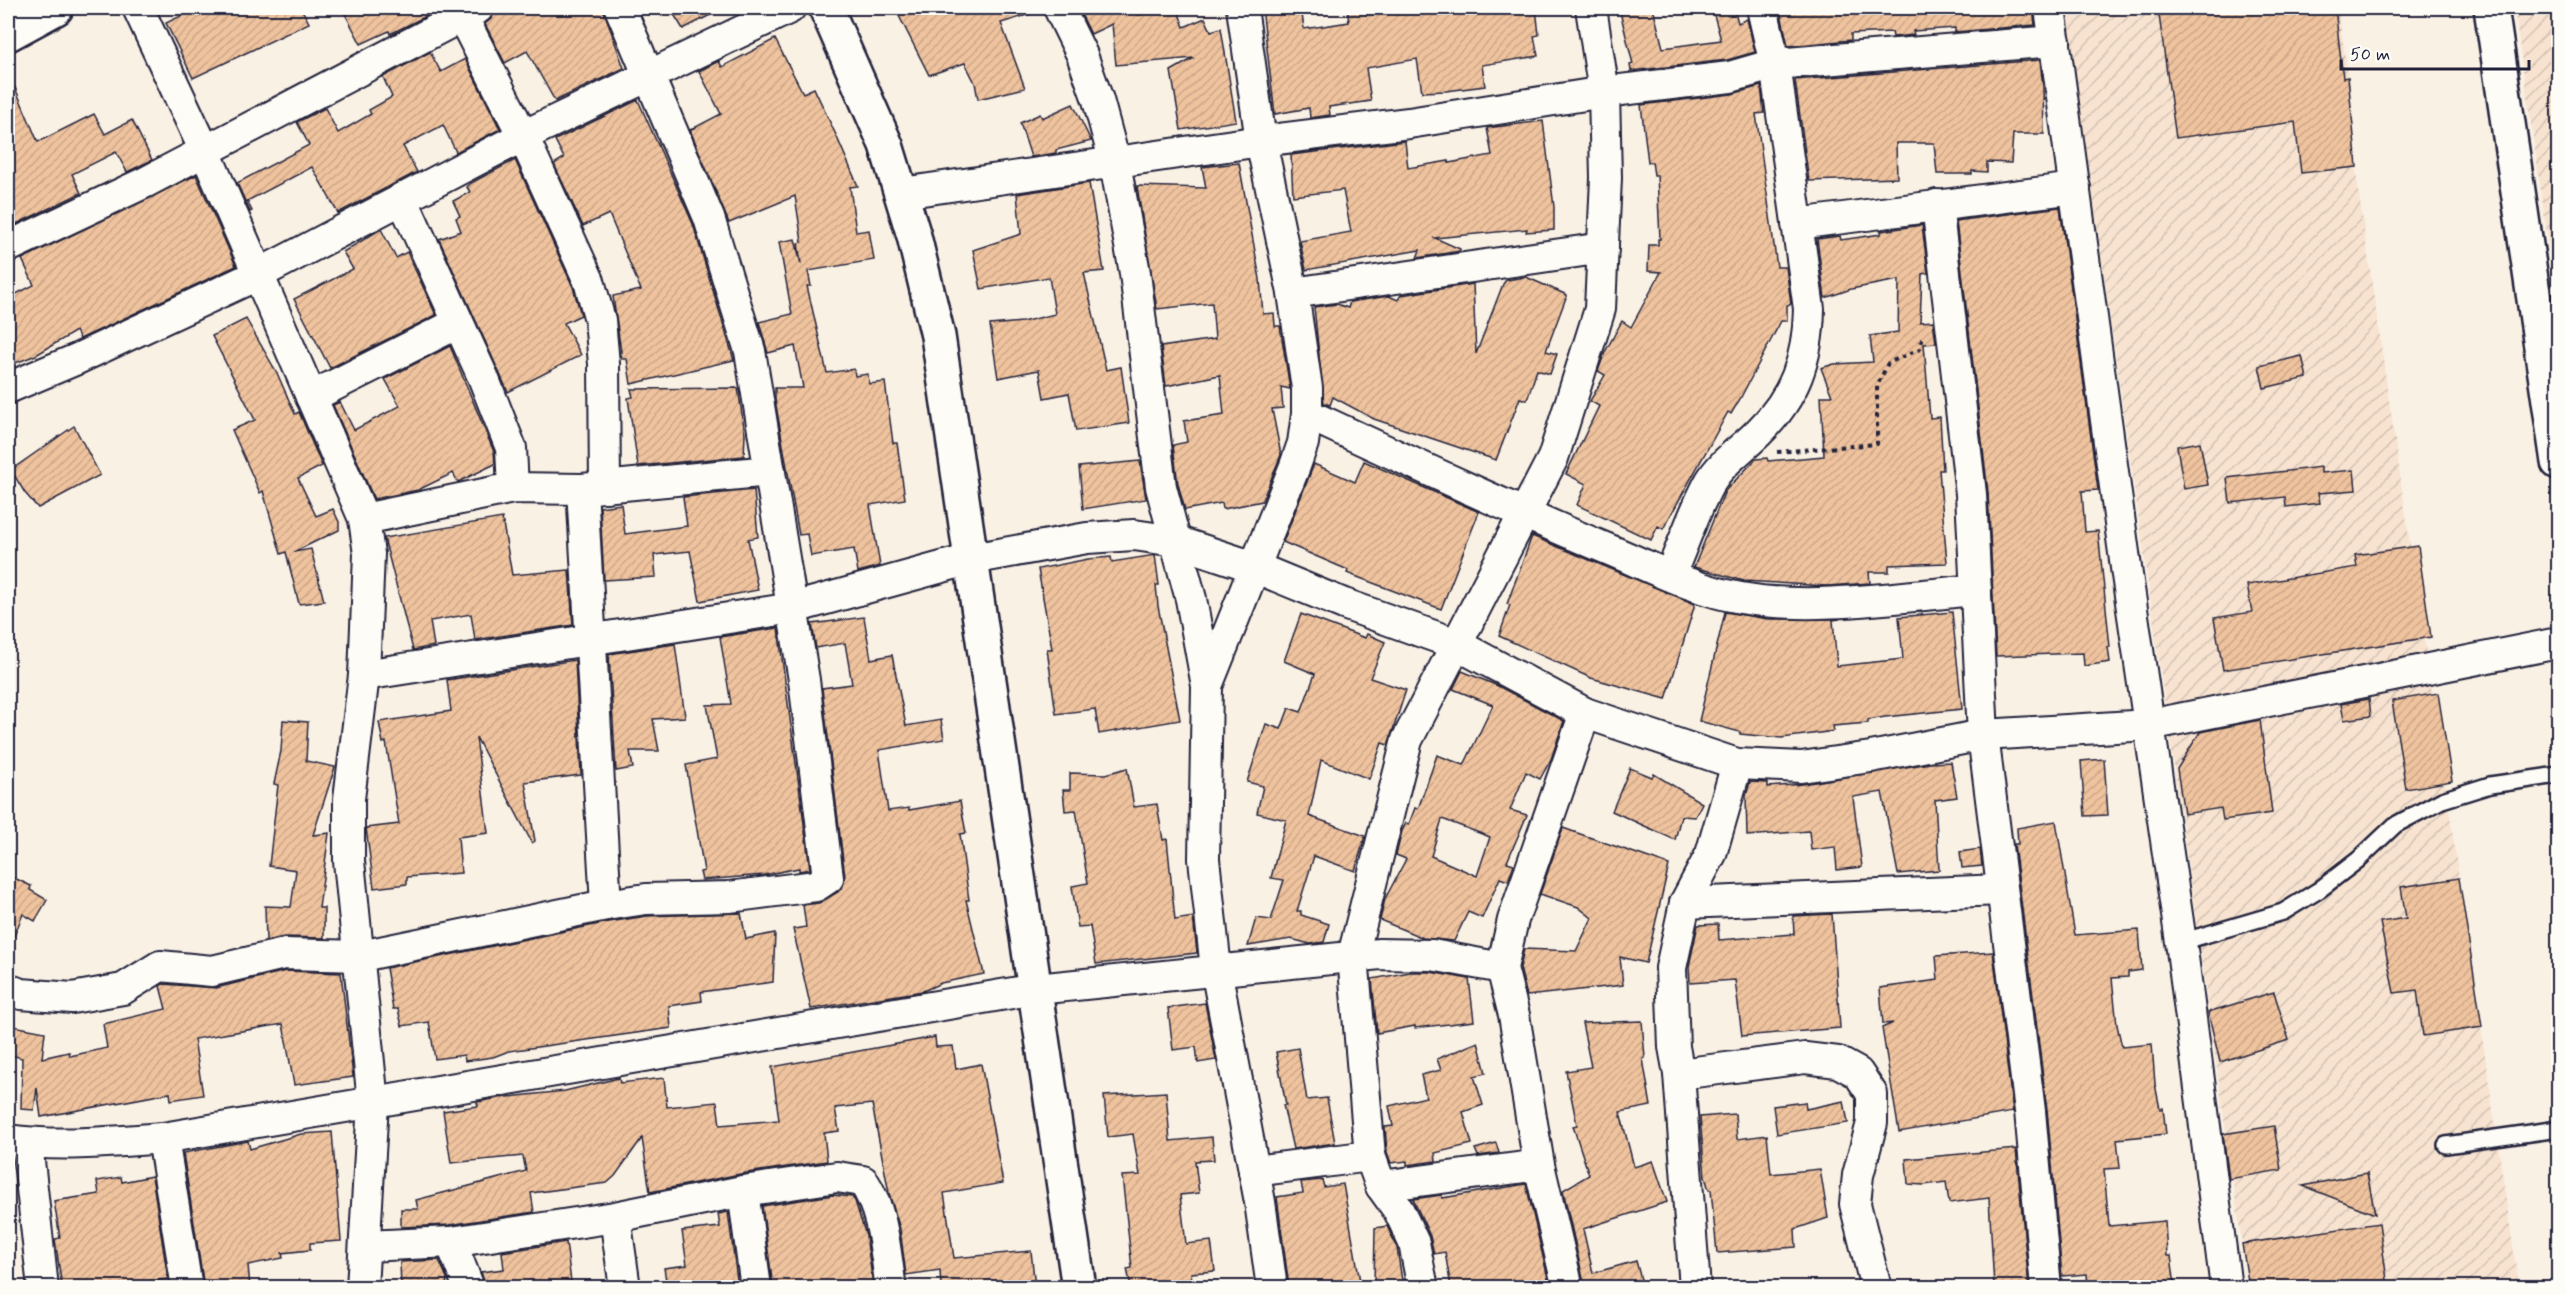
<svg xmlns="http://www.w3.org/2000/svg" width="2566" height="1295" viewBox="0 0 2566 1295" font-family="Mynerve,sans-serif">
	<defs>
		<pattern id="industrial-furrows" width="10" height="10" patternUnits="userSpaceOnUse" patternTransform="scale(1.5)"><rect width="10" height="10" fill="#f7e3d0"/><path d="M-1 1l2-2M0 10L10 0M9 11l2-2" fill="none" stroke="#d3c2b4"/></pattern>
		<pattern id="building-hatch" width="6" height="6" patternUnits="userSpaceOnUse" patternTransform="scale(1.5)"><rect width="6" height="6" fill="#efc39e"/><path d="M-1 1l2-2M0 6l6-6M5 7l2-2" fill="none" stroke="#cda789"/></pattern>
	</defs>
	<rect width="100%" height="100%" fill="#faf1e5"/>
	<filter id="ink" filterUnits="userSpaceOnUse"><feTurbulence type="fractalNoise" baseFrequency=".0167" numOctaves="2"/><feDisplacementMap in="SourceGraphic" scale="12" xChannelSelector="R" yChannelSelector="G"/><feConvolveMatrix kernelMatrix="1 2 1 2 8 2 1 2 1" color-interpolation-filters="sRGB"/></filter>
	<g filter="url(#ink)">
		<!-- industrial -->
		<g fill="url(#industrial-furrows)">
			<polygon points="2066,8 2338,8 2348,77 2357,181 2519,1287 2248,1287"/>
			<polygon points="2514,8 2558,8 2558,308 2541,192"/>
		</g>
		<!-- building -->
		<g fill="url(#building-hatch)" stroke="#22223b" stroke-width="1.5" fill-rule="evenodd">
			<polygon points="179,8 301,8 309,23 193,78 166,23 183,15"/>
			<polygon points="342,8 442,8 390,34 389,31 361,44"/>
			<polygon points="495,8 603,8 624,68 555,101 527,51 505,63 485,24 492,18"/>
			<polygon points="670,8 724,8 683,29"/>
			<polygon points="895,8 1036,8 1037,12 1001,23 1025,88 978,99 975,83 965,63 929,75"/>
			<polygon points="1078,8 1147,8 1137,12 1139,15 1160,8 1177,8 1184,27 1205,18 1211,31 1221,28 1236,121 1181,130 1171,71 1194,58 1116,65 1112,24 1091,34"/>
			<polygon points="1262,8 1293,8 1294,15 1302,14 1304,29 1349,22 1347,8 1396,8 1397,14 1437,8 1536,8 1539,35 1534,36 1538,56 1482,65 1485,86 1446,91 1422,92 1417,59 1366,68 1371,101 1329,107 1330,115 1310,118 1309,108 1275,114"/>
			<polygon points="1619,8 1653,8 1663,48 1721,40 1712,8 1734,8 1738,23 1747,19 1755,52 1727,60 1631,71 1630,65 1633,64"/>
			<polygon points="1797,8 2033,8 2035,25 1955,32 1955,28 1913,31 1914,35 1893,37 1892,32 1851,34 1851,40 1788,46 1780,9"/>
			<polygon points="2158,8 2335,8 2343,78 2348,77 2357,167 2301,173 2295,122 2176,138"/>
			<polygon points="775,39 803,93 814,88 836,135 858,186 850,187 856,232 869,230 874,260 808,271 811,286 807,286 827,373 854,369 855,376 868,374 869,384 885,382 893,443 897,443 905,499 870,505 880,566 858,572 854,549 811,556 807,534 799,535 775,400 775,388 803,388 795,346 768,353 759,322 792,314 779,242 795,239 801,264 798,243 802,242 795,196 729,223 690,130 721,114 699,71 719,61 722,67"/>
			<polygon points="430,52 441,72 465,59 500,129 456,152 443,125 403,146 417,172 338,213 312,167 247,201 252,211 250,212 237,183 309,145 297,122 325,108 338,133 371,114 369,110 392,97 383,77"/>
			<polygon points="2040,60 2043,87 2044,134 2013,134 2011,163 1987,162 1987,172 1972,171 1972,174 1937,174 1934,143 1896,143 1897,178 1809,181 1795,80"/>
			<polygon points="8,71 38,142 94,114 105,134 132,120 152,160 127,172 116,152 72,174 81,193 8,228"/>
			<polygon points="1761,86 1764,113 1756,114 1777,267 1786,267 1791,304 1787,305 1787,321 1781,321 1740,399 1731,414 1728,412 1663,529 1658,526 1651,540 1577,505 1586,484 1566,474 1599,406 1590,401 1605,375 1598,371 1605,352 1622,321 1631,327 1661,272 1648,271 1649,245 1658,245 1658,239 1660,239 1657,175 1654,175 1652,162 1648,162 1641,105 1732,94"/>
			<polygon points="638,100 693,224 734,360 631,384 627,359 622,359 613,296 641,290 609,214 583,226 554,164 564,158 555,140"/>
			<polygon points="1073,104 1091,141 1056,150 1056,153 1031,157 1020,123 1040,114 1042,118"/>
			<polygon points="1543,121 1554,207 1554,230 1526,232 1527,229 1435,238 1460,249 1460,251 1417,258 1420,250 1306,270 1300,241 1351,232 1343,190 1293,196 1291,155 1405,141 1408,168 1449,161 1449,163 1492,155 1487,128"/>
			<polygon points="515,160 573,287 581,315 564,323 581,355 508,392 439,239 461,231 456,218 460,216 453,201 470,192 467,187 471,183"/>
			<polygon points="1239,163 1260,279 1263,314 1274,313 1275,326 1280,326 1290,389 1281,387 1283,408 1272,409 1281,455 1262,501 1223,509 1222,503 1185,510 1178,484 1173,445 1187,442 1184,421 1224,415 1220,375 1166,386 1161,347 1215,339 1212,303 1157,309 1137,186 1206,188 1202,167"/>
			<polygon points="196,175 236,266 80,339 76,331 36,355 8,366 8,298 34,285 22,259"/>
			<polygon points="1089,183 1104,271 1084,273 1106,370 1121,367 1129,423 1076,431 1069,393 1044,398 1039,370 998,378 990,325 1022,322 1055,314 1049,277 981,289 973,250 1021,234 1017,194"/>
			<polygon points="2060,207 2098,490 2082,491 2085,532 2098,531 2110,647 2108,647 2110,662 2084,666 2083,653 1996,656 1988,492 1956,221"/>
			<polygon points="1922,225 1928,273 1922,274 1920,322 1933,321 1936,343 1924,344 1930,418 1940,417 1943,470 1939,470 1947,563 1889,565 1889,572 1869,572 1870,583 1827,586 1744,581 1694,567 1725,491 1756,459 1767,458 1768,461 1824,456 1821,396 1832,396 1821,368 1834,364 1873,362 1870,336 1898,332 1899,280 1851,289 1825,298 1817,239 1840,236 1841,240 1881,234 1881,231"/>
			<polygon points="381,229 396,258 407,252 436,315 330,368 294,299 353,269 343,252"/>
			<polygon points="1526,277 1567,295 1546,351 1557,354 1550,374 1537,370 1527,400 1520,398 1496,460 1374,419 1333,397 1330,405 1324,403 1314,307 1337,304 1348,308 1350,302 1389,296 1398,300 1401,295 1473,284 1476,354 1503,284 1506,280"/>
			<polygon points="246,319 277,373 295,414 299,412 322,466 298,478 316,516 333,509 339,522 339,530 294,552 311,549 324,601 299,604 286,552 281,554 263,491 260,493 232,430 255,420 212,336"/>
			<polygon points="450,346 494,452 495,464 460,481 458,482 453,473 418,490 374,499 333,405 340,402 354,430 400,406 385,379"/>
			<polygon points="2302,356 2307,378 2264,388 2259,366"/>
			<polygon points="738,388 745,434 744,456 638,466 628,398 633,397 631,389"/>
			<polygon points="74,426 100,475 38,508 25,493 11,470"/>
			<polygon points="2200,442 2208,485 2184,489 2177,446"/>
			<polygon points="1140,461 1146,499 1083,509 1079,467"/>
			<polygon points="1364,461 1479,512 1441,609 1347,573 1348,570 1283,542 1314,464 1355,482"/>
			<polygon points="2321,467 2321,473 2354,470 2356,490 2318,493 2320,503 2286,507 2285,497 2230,503 2227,478"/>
			<polygon points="754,490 758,537 748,539 758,590 700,601 690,551 654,555 656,577 604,580 600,507 621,504 625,534 687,526 683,497"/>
			<polygon points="502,518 512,575 569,570 573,625 475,640 471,614 430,621 434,646 413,650 384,538"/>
			<polygon points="1532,536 1695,604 1666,699 1591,678 1499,636 1510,605 1507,604"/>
			<polygon points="2418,546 2431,637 2223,670 2214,618 2252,612 2247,585 2357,567 2355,555"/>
			<polygon points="1155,555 1159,585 1156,585 1158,606 1180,720 1099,734 1095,709 1056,714 1047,649 1052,649 1038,569 1088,559 1111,557 1112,562"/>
			<polygon points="1725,612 1768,619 1840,619 1833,620 1837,666 1903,659 1899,617 1952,612 1962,709 1885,717 1868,720 1868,723 1833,726 1834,731 1782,738 1740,734 1740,732 1699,721"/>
			<polygon points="1301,614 1365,638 1367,634 1385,642 1370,678 1406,690 1388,745 1382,743 1369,779 1321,760 1309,816 1365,836 1355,871 1314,856 1297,911 1301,911 1301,915 1329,924 1324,942 1310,944 1291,939 1248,946 1256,918 1271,920 1284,880 1271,878 1286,820 1257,813 1263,786 1247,782 1266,724 1281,729 1289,708 1301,712 1315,674 1284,661"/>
			<polygon points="864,617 871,659 892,655 906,726 941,720 944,739 879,750 888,811 909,808 909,810 960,801 966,833 960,834 969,900 966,900 984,974 941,983 923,991 811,1009 793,929 806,927 803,905 819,903 838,892 843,886 845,877 822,688 852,684 845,643 816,648 812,624"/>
			<polygon points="778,628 810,869 799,871 799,868 764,875 702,880 700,872 704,871 686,765 717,759 707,705 731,704 720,637"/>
			<polygon points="675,644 685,717 653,719 659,751 630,751 633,768 616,771 609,654"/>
			<polygon points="575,660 581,775 525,782 535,841 532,843 476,737 488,833 458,837 461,873 407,877 407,884 374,888 366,828 399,824 386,742 383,743 379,722 451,711 447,680"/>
			<path d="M1462,671L1498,686L1564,721L1551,759L1540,779L1526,772L1510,810L1527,815L1507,862L1514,864L1508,881L1500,878L1482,918L1468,912L1454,941L1423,938L1380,920L1385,899L1406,859L1396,855L1402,831L1406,823L1409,824L1415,808L1418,809L1437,755L1464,765L1493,705L1453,689ZM1442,819L1490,837L1477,876L1431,856Z"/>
			<polygon points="2438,693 2452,781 2406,789 2392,701"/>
			<polygon points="2369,699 2371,716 2344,720 2341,704"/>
			<polygon points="283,720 308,722 306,761 335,767 313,835 329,833 319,908 324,908 324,938 284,937 266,941 265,906 291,907 296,870 269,866 278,785 274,784 281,751"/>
			<polygon points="2260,720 2272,813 2223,820 2221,808 2184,814 2177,769 2200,732"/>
			<polygon points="2104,759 2108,815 2085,816 2081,761"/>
			<polygon points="1951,762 1957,797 1935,800 1939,870 1898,874 1882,792 1853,797 1862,867 1837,870 1835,847 1811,850 1809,831 1747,836 1746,796 1750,782 1768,783 1768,787 1803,784 1930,763"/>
			<polygon points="1127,768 1134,807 1157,804 1163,840 1167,839 1175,920 1193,917 1197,953 1096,964 1090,926 1078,927 1072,886 1088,883 1076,810 1065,811 1063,790 1070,790 1070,773 1106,774"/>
			<polygon points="1630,768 1652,777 1654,774 1702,803 1695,817 1681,816 1675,840 1612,811"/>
			<polygon points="2056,821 2075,935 2139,930 2142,970 2128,972 2128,977 2112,978 2117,1025 2122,1047 2152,1044 2155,1084 2160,1109 2163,1108 2166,1134 2117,1139 2120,1168 2104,1169 2109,1226 2165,1221 2167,1256 2171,1256 2175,1286 2088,1287 2087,1274 2062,1276 2047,1109 2014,844 2018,844 2017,828"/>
			<polygon points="1563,828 1669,865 1646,963 1620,957 1623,985 1527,996 1520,968 1524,949 1576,951 1592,918 1578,907 1540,894"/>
			<polygon points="1980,849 1982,866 1962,868 1960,852"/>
			<polygon points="8,875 31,886 30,890 47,900 35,921 23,914 8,951"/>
			<polygon points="2459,878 2482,1027 2423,1036 2417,990 2394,993 2380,922 2406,918 2401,887"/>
			<polygon points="741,913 746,939 775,933 773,982 701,992 702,1001 669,1006 671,1028 509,1051 493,1057 465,1061 464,1055 435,1059 429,1022 402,1026 398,1009 393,1009 386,968 609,922 647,916"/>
			<polygon points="1832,914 1840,1028 1742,1036 1735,980 1690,983 1689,966 1698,925 1718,924 1719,940 1794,934 1793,916"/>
			<polygon points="1993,952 2013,1112 1899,1132 1882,1028 1893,1023 1883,1024 1880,988 1938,980 1936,956"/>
			<polygon points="286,971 341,973 353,1077 294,1085 283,1024 194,1039 203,1095 171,1100 170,1093 41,1117 37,1088 34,1110 21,1109 22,1058 8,1054 8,1025 45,1032 42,1058 69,1052 70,1056 107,1048 103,1024 166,1009 160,986 163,984 216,988"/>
			<polygon points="1410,972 1430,972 1469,979 1474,1021 1415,1028 1415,1026 1377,1033 1372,979"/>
			<polygon points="2274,992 2289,1040 2220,1062 2208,1012"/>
			<polygon points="1205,1003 1216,1060 1198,1063 1196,1047 1173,1050 1168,1008"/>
			<polygon points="1642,1021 1645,1058 1643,1059 1651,1106 1620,1112 1634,1167 1653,1161 1667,1202 1583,1229 1593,1273 1636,1261 1643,1287 1585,1287 1563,1190 1589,1175 1573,1126 1577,1125 1566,1071 1591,1067 1582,1023"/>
			<polygon points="935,1037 936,1047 953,1046 956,1069 981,1064 1003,1183 944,1193 954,1258 1031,1251 1035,1287 941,1287 940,1270 906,1275 900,1229 889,1193 872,1104 835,1108 839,1131 824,1133 827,1161 740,1174 650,1192 642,1138 615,1176 607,1183 531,1193 534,1212 449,1225 401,1227 401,1209 418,1209 416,1200 526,1171 523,1156 451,1163 443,1111 478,1106 477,1102 499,1098 565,1091 619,1078 620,1083 664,1078 667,1107 717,1102 720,1125 779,1120 772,1067"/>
			<polygon points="1478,1042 1486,1073 1474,1076 1483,1105 1463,1112 1472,1144 1435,1153 1436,1161 1407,1165 1407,1161 1391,1163 1387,1152 1385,1127 1393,1126 1389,1106 1426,1097 1421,1075 1441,1070 1437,1059"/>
			<polygon points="1298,1048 1307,1100 1327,1098 1335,1143 1293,1149 1283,1105 1286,1105 1276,1052"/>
			<polygon points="1166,1092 1170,1141 1212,1137 1214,1160 1195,1161 1199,1193 1180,1195 1186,1244 1211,1241 1215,1271 1191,1273 1193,1287 1131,1287 1127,1269 1132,1268 1122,1176 1140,1175 1133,1134 1108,1137 1104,1096"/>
			<polygon points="1844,1101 1848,1123 1777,1134 1773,1106 1805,1102 1806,1109"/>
			<polygon points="1735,1114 1737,1139 1767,1135 1771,1174 1820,1169 1828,1218 1795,1229 1796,1247 1717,1253 1711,1190 1709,1190 1705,1177 1700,1117"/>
			<polygon points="2274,1126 2281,1170 2229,1179 2223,1134"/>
			<polygon points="332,1132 341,1241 310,1243 310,1250 282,1253 283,1258 248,1265 250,1287 204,1287 183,1153 248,1141 250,1149 301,1134"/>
			<polygon points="1496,1143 1499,1153 1478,1156 1475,1149"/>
			<polygon points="2016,1149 2029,1287 1994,1287 1989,1198 1949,1203 1946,1182 1924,1185 1908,1184 1906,1159"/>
			<polygon points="2367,1173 2375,1214 2303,1186"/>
			<polygon points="152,1176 168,1279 107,1287 62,1287 55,1239 60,1238 54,1201 99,1194 97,1181 121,1177 122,1182"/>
			<polygon points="1322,1180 1324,1187 1343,1184 1361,1287 1289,1287 1277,1197 1303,1193 1301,1182"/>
			<polygon points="1526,1184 1550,1287 1451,1287 1445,1252 1434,1254 1430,1236 1413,1199 1442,1195 1442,1198"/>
			<polygon points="833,1195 852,1197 855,1201 866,1236 873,1284 841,1287 773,1287 762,1206"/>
			<polygon points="728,1212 738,1287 667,1287 664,1268 687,1265 682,1231 720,1227 718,1214"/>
			<polygon points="2379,1223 2388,1287 2249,1287 2242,1244"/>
			<polygon points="1387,1226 1397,1248 1403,1287 1374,1287 1375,1228"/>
			<polygon points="566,1242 571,1282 531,1287 486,1287 481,1272 504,1269 502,1252"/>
			<polygon points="439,1260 447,1278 446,1287 401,1287 400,1262"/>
		</g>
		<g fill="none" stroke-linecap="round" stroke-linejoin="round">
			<!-- lane casing -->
			<g stroke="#22223b" stroke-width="20">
				<g id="lane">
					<polyline points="2181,942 2283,912 2319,890 2358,860 2395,825 2442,800 2490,785 2558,775"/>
					<polyline points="2446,1145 2558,1129"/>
				</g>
			</g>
			<!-- street casing -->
			<g stroke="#22223b" stroke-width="34">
				<g id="street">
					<polyline points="138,8 204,149 364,519 369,554 364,675 349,799 349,861 373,1103 362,1288"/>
					<polyline points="1059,8 1082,55 1098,100 1115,163 1135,273 1161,487 1191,599 1207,686 1204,859 1216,969 1260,1202 1272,1288"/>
					<polyline points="2050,8 2127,575 2181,942 2226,1288"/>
					<polyline points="462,16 523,136 589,281 600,320 604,364 605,487"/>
					<polyline points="902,193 1261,141 1409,123 1604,92 1730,77 1775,64 2055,41"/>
					<polyline points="402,198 483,377 511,448 513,488"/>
					<polyline points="1937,205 1971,494 1983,735 2030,1111 2046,1288"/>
					<polyline points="1797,224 2075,188"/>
					<polyline points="8,247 146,182 478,8"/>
					<polyline points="1293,293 1603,248"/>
					<polyline points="8,388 77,359 257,275 523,136 790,8"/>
					<polyline points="311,397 458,323"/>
					<path d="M1307,414C1406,460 1504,506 1605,548C1649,566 1694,590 1741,598C1812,611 1903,596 1976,590"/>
					<polyline points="582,489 606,905"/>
					<polyline points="364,519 513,488 582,489 770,471"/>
					<path d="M1670,575C1683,545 1694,511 1710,482C1722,462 1742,449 1758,433C1795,397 1808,359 1809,309L1775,64L1762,8"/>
					<polyline points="364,675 793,608 971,559 1087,538 1134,535 1175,541 1254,567 1344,604 1456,644 1585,713 1737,764 1801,767 1871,757 1983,735 2149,725 2558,643"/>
					<polyline points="1207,686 1295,466 1303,443 1307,414 1307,388 1293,293 1261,141 1242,8"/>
					<polyline points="1685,903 2001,890"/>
					<polyline points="8,989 21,994 72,998 123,989 160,966 212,971 284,954 361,956 606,905 646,899 729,897 816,886 828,878 804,680 750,351 709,218 620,8"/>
					<polyline points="1679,1074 1805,1058 1838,1062 1858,1073 1872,1094 1872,1123 1858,1175 1855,1204 1876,1288"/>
					<polyline points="163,1138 187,1288"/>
					<path d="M8,1140C59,1147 112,1142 163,1138L1036,989L1380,954L1432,955L1502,968"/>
					<polyline points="27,1143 43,1288"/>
					<polyline points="1254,1171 1370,1156"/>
					<polyline points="1381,1186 1539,1165"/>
					<polyline points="743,1191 756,1288"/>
					<polyline points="615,1217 625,1288"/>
					<polyline points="451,1242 469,1288"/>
					<path d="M366,1246L451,1242L615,1217L743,1191L837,1177L863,1181C884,1212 885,1251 891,1288"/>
					<polyline points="1423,1288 1414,1243 1399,1211 1381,1186 1370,1156 1353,956 1407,740 1553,458 1600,309 1606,178 1604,92 1591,8"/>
					<polyline points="1568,1288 1539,1165 1514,1015 1502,968 1513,920 1585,713"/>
					<polyline points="1695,1288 1679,1074 1674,1047 1671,968 1685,903 1711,854 1737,764"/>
				</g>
			</g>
			<!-- secondary casing -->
			<g stroke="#22223b" stroke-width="38">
				<g id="secondary">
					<polyline points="826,8 886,145 914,236 938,336 1079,1288"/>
					<polyline points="8,34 56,8"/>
				</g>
			</g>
			<!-- primary casing -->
			<g stroke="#22223b" stroke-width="38">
				<polyline id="primary" points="2491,8 2558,462"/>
			</g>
			<!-- path -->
			<g stroke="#22223b" stroke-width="4" stroke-dasharray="4.5 4.5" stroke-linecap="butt">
				<polyline points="1777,452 1877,444 1877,386 1888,363 1920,349 1923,335"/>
				<polyline points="8,551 11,549"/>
			</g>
			<!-- lane -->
			<use href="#lane" stroke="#fdfcf7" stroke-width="15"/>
			<!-- street -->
			<use href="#street" stroke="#fdfcf7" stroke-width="30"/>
			<!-- secondary -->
			<use href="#secondary" stroke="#fdfcf7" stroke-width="33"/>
			<!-- primary -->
			<use href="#primary" stroke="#fdfcf7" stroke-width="33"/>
		</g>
	</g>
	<!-- margin -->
	<rect width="2566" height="1295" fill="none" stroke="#fdfcf7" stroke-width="30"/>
	<rect x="15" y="15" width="2536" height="1265" fill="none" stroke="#22223b" stroke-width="2" filter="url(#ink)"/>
	<!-- scale -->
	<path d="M2341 60v9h188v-9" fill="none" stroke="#22223b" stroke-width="3"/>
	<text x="2350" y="60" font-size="18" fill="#22223b" stroke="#fdfcf7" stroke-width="4.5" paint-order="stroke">50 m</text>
</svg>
